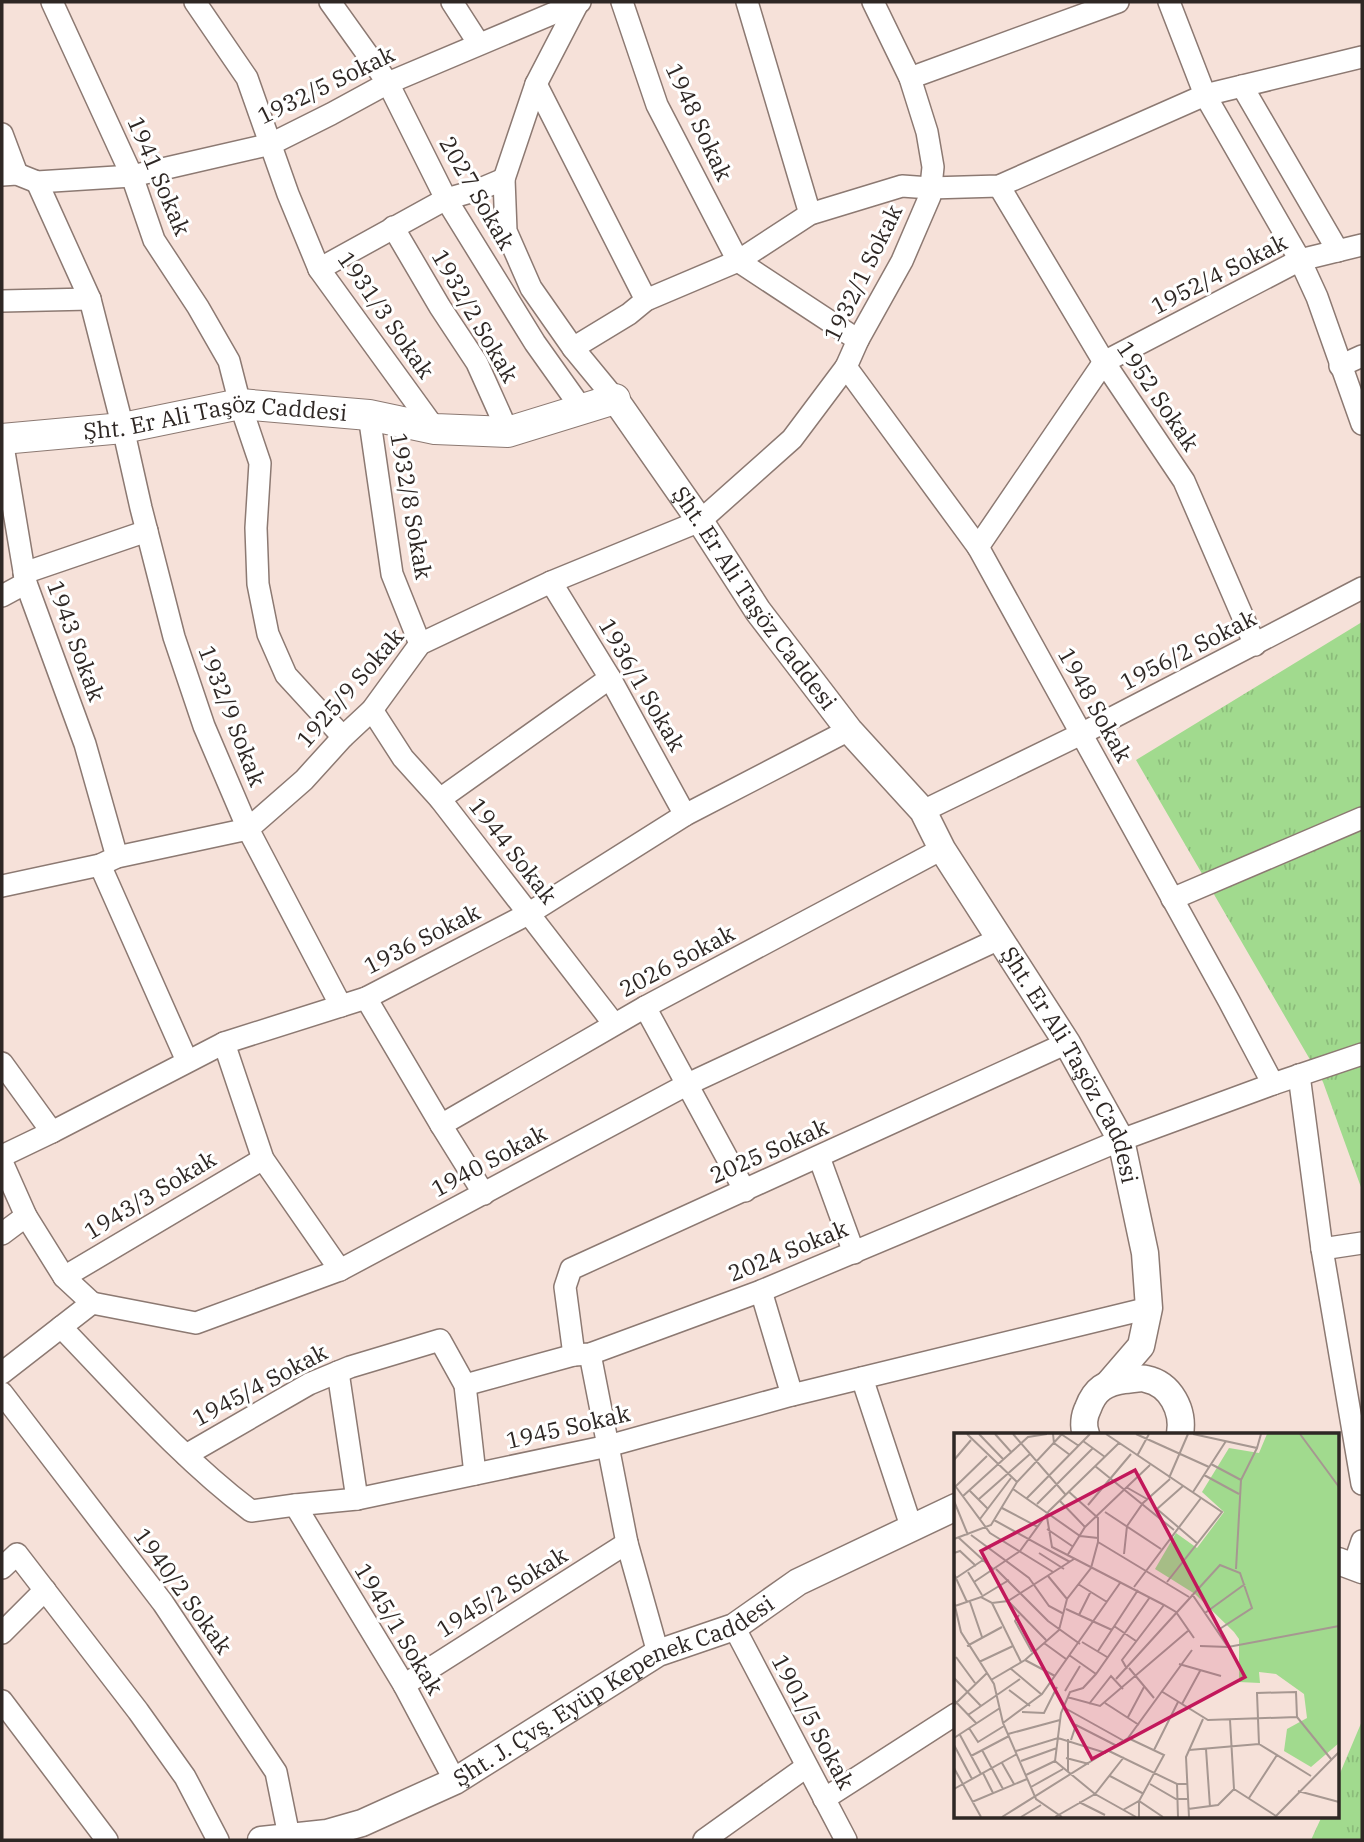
<svg xmlns="http://www.w3.org/2000/svg" width="1364" height="1842" viewBox="0 0 1364 1842" font-family="'IBM Plex Serif',serif">
	<defs>
		<pattern id="grass-tufts" width="24" height="20" patternUnits="userSpaceOnUse" patternTransform="scale(1.75)"><rect width="24" height="20" fill="#a1da8e"/><path d="M3 7l-1-3M5 7V3M7 7l1-3M15 17l-1-3M17 17v-4M19 17l1-3" fill="none" stroke="#8bbb7a"/></pattern>
	</defs>
	<rect width="100%" height="100%" fill="#f6e1d9"/>
	<!-- grass -->
	<g fill="url(#grass-tufts)">
		<polygon points="1362,622 1362,1190 1323,1082 1136,760"/>
		<polygon points="1362,1721 1362,1840 1311,1840 1322,1816 1338,1816 1338,1778"/>
	</g>
	<g fill="none" stroke-linecap="round" stroke-linejoin="round">
		<!-- minor casing -->
		<g stroke="#8c7972" stroke-width="24">
			<g id="minor">
				<polyline points="52,2 132,176 154,240 198,307 229,361 240,404 260,463 256,528 258,584 268,634 286,675 343,737"/>
				<polyline points="195,2 247,78 288,194 319,269 435,429"/>
				<polyline points="330,2 388,83 446,199 535,343 582,409"/>
				<polyline points="452,2 479,44"/>
				<polyline points="622,2 657,105 738,261 858,340"/>
				<polyline points="747,2 810,214"/>
				<polyline points="1169,2 1205,95 1300,260 1317,297 1362,424"/>
				<polyline points="578,3 536,84 504,179 506,231 531,288 573,348 615,399"/>
				<polyline points="910,78 1118,2"/>
				<polyline points="536,84 646,300"/>
				<polyline points="1242,86 1338,251"/>
				<polyline points="2,134 17,174"/>
				<polyline points="2,175 17,174 37,182 132,176 271,144 331,114 388,83 580,2"/>
				<polyline points="37,182 90,299 123,428 141,508 174,637 204,726 248,829 341,1006"/>
				<polyline points="999,186 1104,362 1184,481 1255,645"/>
				<polyline points="393,227 440,307 477,363 508,432"/>
				<polyline points="319,269 446,199 478,190 504,179"/>
				<polyline points="2,301 90,299"/>
				<polyline points="573,348 629,314 646,300 738,261 810,214 902,186 930,188 999,186 1205,95 1362,57"/>
				<polyline points="1340,366 1362,356"/>
				<polyline points="846,367 978,547 1229,1001 1273,1084"/>
				<polyline points="369,415 392,574 420,644"/>
				<polyline points="2,440 26,583 85,744 117,857"/>
				<polyline points="978,547 1104,362 1300,260 1362,245"/>
				<polyline points="24,573 147,531"/>
				<polyline points="551,582 610,678 685,815"/>
				<polyline points="2,596 26,583"/>
				<polyline points="372,710 403,758 440,799 614,1024"/>
				<polyline points="440,799 610,678"/>
				<polyline points="923,811 1081,734 1362,588"/>
				<polyline points="100,865 187,1061"/>
				<polyline points="2,886 100,865 117,857 248,829 304,780 343,737 372,710 420,644 551,582 700,521 792,439 846,367 858,340 902,261 930,196 933,167 927,132 910,78 873,2"/>
				<polyline points="1172,899 1362,818"/>
				<polyline points="366,998 441,1125 484,1194"/>
				<polyline points="645,1007 745,1191"/>
				<polyline points="224,1043 263,1159 340,1270"/>
				<polyline points="2,1063 52,1132"/>
				<polyline points="1299,1075 1322,1249 1362,1484"/>
				<polyline points="441,1125 645,1007 942,849"/>
				<polyline points="2,1156 52,1132 224,1043 366,998 528,914 685,815 849,730"/>
				<polyline points="819,1157 854,1253"/>
				<polyline points="2,1162 26,1216 64,1277 92,1303"/>
				<polyline points="2,1234 26,1216"/>
				<polyline points="1322,1249 1362,1243"/>
				<polyline points="64,1277 263,1159"/>
				<polyline points="761,1291 792,1395"/>
				<path d="M61,1327C122,1390 181,1458 251,1511L295,1505L357,1499L608,1446L792,1395L1149,1308"/>
				<polyline points="590,1354 627,1543 658,1653"/>
				<polyline points="574,1355 565,1287 571,1269 1067,1043"/>
				<polyline points="338,1372 357,1499"/>
				<polyline points="2,1373 92,1303 196,1323 340,1270 688,1084 999,939"/>
				<polyline points="862,1378 912,1529"/>
				<polyline points="465,1385 574,1355 590,1354 761,1291 1121,1140 1273,1084 1362,1054"/>
				<polyline points="2,1393 163,1603 276,1772 289,1836"/>
				<polyline points="186,1455 309,1384 350,1367 440,1340 465,1385 475,1474"/>
				<polyline points="295,1505 404,1685 455,1781"/>
				<polyline points="2,1568 17,1554 138,1711 185,1777 218,1840"/>
				<polyline points="1353,1568 1362,1541"/>
				<polyline points="734,1627 846,1840"/>
				<polyline points="2,1633 45,1590"/>
				<polyline points="404,1685 627,1543"/>
				<polyline points="2,1701 107,1840"/>
				<polyline points="824,1799 956,1714"/>
				<polyline points="704,1840 806,1767"/>
			</g>
		</g>
		<!-- tertiary casing -->
		<g stroke="#8c7972" stroke-width="29">
			<g id="tertiary">
				<path id="s1" d="M615,399L700,521L758,611L849,730L923,811L942,849L1067,1043L1121,1140L1145,1253L1149,1308L1141,1346L1110,1382"/>
				<path d="M1086,1434C1083,1426 1084,1416 1088,1408C1095,1389 1105,1383 1125,1380C1131,1380 1140,1377 1146,1379C1171,1384 1184,1411 1180,1434"/>
				<polyline points="1338,1561 1362,1570"/>
				<path id="s2" d="M261,1840L327,1833L362,1823L455,1781L658,1653L734,1627L798,1582L956,1507"/>
			</g>
		</g>
		<!-- secondary casing -->
		<g stroke="#8c7972" stroke-width="32">
			<g id="secondary">
				<path id="s3" d="M2,439L123,428L240,404L369,415L435,429L508,432L615,399"/>
			</g>
		</g>
		<!-- minor -->
		<use href="#minor" stroke="#fff" stroke-width="21"/>
		<!-- tertiary -->
		<use href="#tertiary" stroke="#fff" stroke-width="26"/>
		<!-- secondary -->
		<use href="#secondary" stroke="#fff" stroke-width="30"/>
	</g>
	<g text-anchor="middle" stroke-width="6" stroke-linejoin="round" paint-order="stroke">
		<!-- street labels -->
		<g font-size="23" fill="#2e2724" stroke="#fff">
			<text transform="translate(326 85) rotate(-26)" y="8">1932/5 Sokak</text>
			<text transform="translate(699 122) rotate(65)" y="8">1948 Sokak</text>
			<text transform="translate(159 176) rotate(67)" y="8">1941 Sokak</text>
			<text transform="translate(477 193) rotate(60)" y="8">2027 Sokak</text>
			<text transform="translate(863 273) rotate(-64)" y="8">1932/1 Sokak</text>
			<text transform="translate(1219 274) rotate(-27)" y="8">1952/4 Sokak</text>
			<text transform="translate(386 315) rotate(55)" y="8">1931/3 Sokak</text>
			<text transform="translate(475 316) rotate(60)" y="8">1932/2 Sokak</text>
			<text transform="translate(1158 396) rotate(56)" y="8">1952 Sokak</text>
			<text dy="8" stroke="none"><textPath href="#s3" startOffset="215">Şht. Er Ali Taşöz Caddesi</textPath></text>
			<text transform="translate(411 506) rotate(80)" y="8">1932/8 Sokak</text>
			<text dy="8" stroke="none"><textPath href="#s1" startOffset="243">Şht. Er Ali Taşöz Caddesi</textPath></text>
			<text transform="translate(76 641) rotate(70)" y="8">1943 Sokak</text>
			<text transform="translate(1188 650) rotate(-27)" y="8">1956/2 Sokak</text>
			<text transform="translate(642 685) rotate(60)" y="8">1936/1 Sokak</text>
			<text transform="translate(350 688) rotate(-49)" y="8">1925/9 Sokak</text>
			<text transform="translate(1095 705) rotate(61)" y="8">1948 Sokak</text>
			<text transform="translate(232 716) rotate(69)" y="8">1932/9 Sokak</text>
			<text transform="translate(513 851) rotate(52)" y="8">1944 Sokak</text>
			<text transform="translate(422 939) rotate(-27)" y="8">1936 Sokak</text>
			<text transform="translate(677 961) rotate(-28)" y="8">2026 Sokak</text>
			<text dy="8" stroke="none"><textPath href="#s1" startOffset="810">Şht. Er Ali Taşöz Caddesi</textPath></text>
			<text transform="translate(769 1151) rotate(-24)" y="8">2025 Sokak</text>
			<text transform="translate(489 1161) rotate(-28)" y="8">1940 Sokak</text>
			<text transform="translate(150 1195) rotate(-31)" y="8">1943/3 Sokak</text>
			<text transform="translate(788 1251) rotate(-22)" y="8">2024 Sokak</text>
			<text transform="translate(260 1385) rotate(-28)" y="8">1945/4 Sokak</text>
			<text transform="translate(568 1427) rotate(-13)" y="8">1945 Sokak</text>
			<text transform="translate(183 1591) rotate(54)" y="8">1940/2 Sokak</text>
			<text transform="translate(502 1592) rotate(-32)" y="8">1945/2 Sokak</text>
			<text transform="translate(399 1629) rotate(59)" y="8">1945/1 Sokak</text>
			<text dy="8" stroke="none"><textPath href="#s2" startOffset="388">Şht. J. Çvş. Eyüp Kepenek Caddesi</textPath></text>
			<text transform="translate(813 1722) rotate(62)" y="8">1901/5 Sokak</text>
		</g>
	</g>
	<!-- overview -->
	<g transform="translate(954 1433)">
		<rect width="385" height="385" fill="#f6e1d9"/>
		<path d="M313,1H385V310L357,334L330,318L333,296L353,285L350,261L322,241L305,239L306,250L285,249V206L280,199L241,161L201,136L222,100L243,115L270,79L248,59L275,15L305,20Z" fill="#a1da8e"/>
		<path fill="none" stroke="#a69791" stroke-width="2" d="M13,1L63,49M25,1L49,26M41,1L58,20M59,1L111,61M99,1L100,10L116,22M107,1L125,13M152,1L268,79L213,149M182,1L255,34M239,1L303,15L307,1M346,1L385,54M129,8L151,24M183,23L195,1M0,27L17,7M257,31L287,47M141,33L220,97M250,42L285,61M215,45L234,1M1,54L33,23M2,54L36,100L99,139M172,54L193,66M59,56L126,103L144,105M16,58L34,76M239,59L272,8M9,63L74,4L93,1M25,66L76,21M72,66L136,1M105,67L131,94M0,68L14,102M83,71L139,15M134,72L177,21M48,75L84,94M203,76L244,111M203,76L229,53M151,79L207,116M93,84L98,114L210,172L222,179L240,205M26,86L57,45M40,87L116,129M93,96L118,113M17,102L75,145L95,173L110,181M5,105L40,137M0,106L37,92L63,49L108,1M144,109L235,164M0,120L6,118L22,133M85,120L110,136M170,121L173,93L189,70L216,46M113,123L131,94L196,32M42,136L94,188L126,211M282,136L287,47L303,15M14,139L28,162M0,141L13,169M94,143L113,166M2,145L29,127M20,149L66,118L95,78L165,10M124,151L153,169M180,154L247,65M238,161L274,214M27,164L55,147M54,168L92,207M0,169L7,199L40,251L49,290L82,366L108,384M16,169L28,204M38,170L67,229M1,173L27,164L38,170L54,168L120,126M112,176L158,197M251,180L291,151M65,182L61,188L78,219M125,182L137,158M160,193L182,208M128,209L153,224M90,210L112,226M13,213L48,194M246,213L274,214L385,193M144,218L184,157M115,222L142,241M2,224L21,250M71,227L101,243M25,229L59,213M225,231L267,243M56,235L87,261M175,235L200,265M173,236L168,227L210,172M0,245L27,273M162,246L266,132L286,140L298,175L264,197M37,247L71,227L105,197L113,166L137,135L144,109V85L114,58M55,257L76,273M111,258L126,233M207,258L254,287L343,284M113,264L146,273L235,197M0,267L23,291M151,270L185,292M135,271L157,243L169,256M228,271L246,238M0,272L33,240M109,274L170,308M68,279L90,280L103,254M14,282L66,246M174,284L190,254M343,284L377,326M49,290L88,261L166,150M15,295L24,309L50,293M54,301L106,287M6,302L27,341M0,305L46,275M174,305L210,322L185,368V384M117,307L122,292L163,313M305,311L303,260L342,259L343,284M305,311L357,343M0,312L18,346M252,316L256,374M28,317L49,356M200,317L224,269M235,317L305,311M62,318L104,305L152,320M155,318L223,351H233M17,323L55,303M112,325L135,331M67,328L103,315M101,328L141,361L182,384M48,330L60,351M0,335L27,384M114,338V306M29,340L39,360M72,342L101,328L107,280L116,259L129,255L142,241L196,164M156,343L190,361M196,351L222,366H234M223,351L224,384M77,354L109,336M0,356L63,321M280,356L322,383M344,358L385,369M295,365L323,322M18,369L73,346M125,369L151,382M234,376L264,372L280,356L276,287M169,377L185,368L209,384M48,384L174,305L238,217M67,384L87,372M101,384L141,361L170,324M235,384L232,324L249,286M321,384L385,319"/>
		<path fill="#c2185b" fill-opacity="0.15" stroke="#c2185b" stroke-width="3.5" d="M181,37L291,244L138,326L27,118Z"/>
		<rect width="385" height="385" fill="none" stroke="#2e2724" stroke-width="3.5"/>
	</g>
	<!-- border -->
	<rect width="1364" height="1842" fill="none" stroke="#2e2724" stroke-width="7"/>
</svg>
